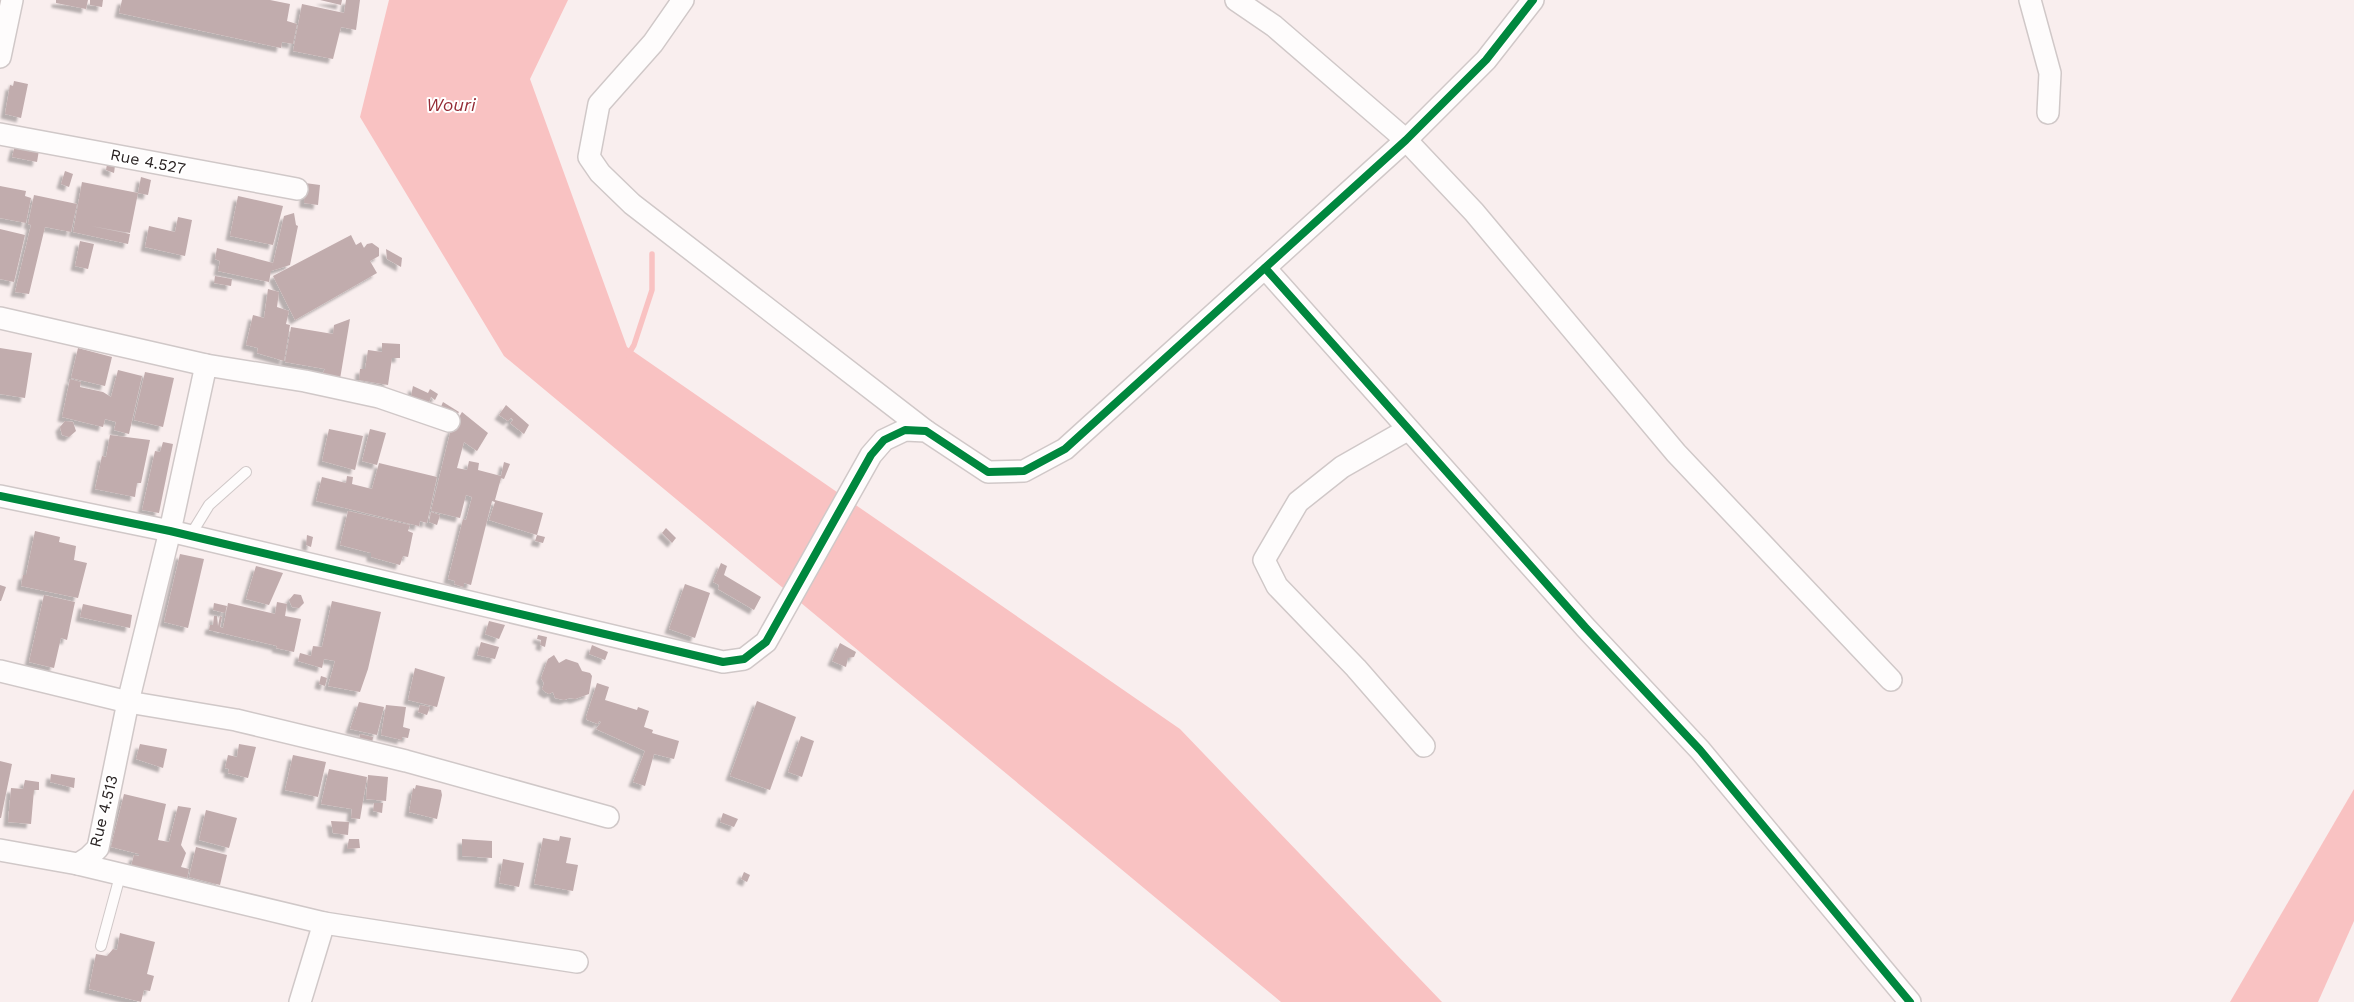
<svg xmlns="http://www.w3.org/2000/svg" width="2354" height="1002" viewBox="0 0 2354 1002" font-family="'Work Sans',sans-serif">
	<defs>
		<filter id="shadow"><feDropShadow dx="-4.5" dy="4.5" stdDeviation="1" flood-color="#0004"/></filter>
	</defs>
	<rect width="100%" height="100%" fill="#f9eeee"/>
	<!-- water -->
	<g fill="#f9c2c2">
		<polygon points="389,0 568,0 530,79 627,347 1180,729 1442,1002 1281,1002 504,356 360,117"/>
		<polygon points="2354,789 2354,921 2318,1002 2230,1002"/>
	</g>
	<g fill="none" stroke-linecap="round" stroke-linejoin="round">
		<!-- stream -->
		<polyline stroke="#f9c2c2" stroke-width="5.5" points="628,355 634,345 652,290 652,254"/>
	</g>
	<!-- building -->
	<g fill="#c1acad" filter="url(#shadow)">
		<polygon points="56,0 88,0 86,9 56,3"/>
		<polygon points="90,0 103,0 102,7 90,5"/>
		<polygon points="122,0 270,0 290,4 287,21 297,24 293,44 282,42 281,48 119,13"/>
		<polygon points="320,0 342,0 341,5"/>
		<polygon points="346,0 360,0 356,30 341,27 333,59 293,51 302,4 344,13"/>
		<polygon points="14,81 28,84 21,118 5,114 10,85 13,86"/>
		<polygon points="15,145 39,150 37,162 12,157"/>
		<polygon points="107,164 115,166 114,173 106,170"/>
		<polygon points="65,171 73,174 69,187 61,184"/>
		<polygon points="141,177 151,180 148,195 138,193"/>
		<polygon points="82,182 138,193 130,233 91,226 130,234 128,244 73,232"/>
		<polygon points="305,183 320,185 318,205 304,203"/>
		<polygon points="0,186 26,191 25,196 31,198 26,223 0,218"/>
		<polygon points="34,195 77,204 71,232 45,227 29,294 15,292 31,225 28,224"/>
		<polygon points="238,196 283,206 273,245 230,236"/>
		<polygon points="294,213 296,225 298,226 290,265 271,271 269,282 218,271 220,261 215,259 217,248 273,263 272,268 284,216"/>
		<polygon points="178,217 192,220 185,256 145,247 149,226 175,232"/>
		<polygon points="0,229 25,235 14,282 0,279"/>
		<polygon points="351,235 356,245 361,242 364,248 367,244 372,243 379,248 379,256 370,261 377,273 295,320 273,276"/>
		<polygon points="80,241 94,244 88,269 75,266"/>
		<polygon points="386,249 402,258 401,267 387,259"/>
		<polygon points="215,276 232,279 231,286 214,283"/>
		<polygon points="268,289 279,292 277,307 289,311 286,324 290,325 284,361 257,353 258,348 246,345 253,315 264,318"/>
		<polygon points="350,319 340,379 321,376 325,369 285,362 291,327 333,334 334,325"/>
		<polygon points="382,343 400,344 400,358 392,358 388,385 359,380 360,369 365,369 368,350 382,352"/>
		<polygon points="0,348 32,353 25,398 0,394"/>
		<polygon points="78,348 112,357 105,386 71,378"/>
		<polygon points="118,370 142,376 129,434 114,430 116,422 105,419 103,427 62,417 70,379 81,382 80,387 103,392 111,397"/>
		<polygon points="145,372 174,378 163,427 134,420"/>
		<polygon points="413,386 428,393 430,389 438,394 435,400 431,397 428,405 411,396"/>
		<polygon points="443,402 459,412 454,419 440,409"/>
		<polygon points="506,405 529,425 524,434 510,423 513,420 511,418 508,421 499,415"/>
		<polygon points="462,412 488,433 477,451 464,442 457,468 467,470 469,461 479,463 478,470 501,476 504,462 510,464 504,479 501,478 495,500 543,513 537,535 489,520 495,502 492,501 471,585 464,583 464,587 454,584 455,581 448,579 463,519 466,520 472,497 466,495 460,518 431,511 450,433"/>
		<polygon points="65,421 73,422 76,431 69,437 62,435 60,427"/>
		<polygon points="329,429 363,436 355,470 322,461"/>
		<polygon points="370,429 386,433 377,465 362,461"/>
		<polygon points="110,435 150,440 141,483 137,483 135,497 95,489 102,456 106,457"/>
		<polygon points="163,442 173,444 159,513 142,510 155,451 160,452"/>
		<polygon points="379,463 437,477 427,523 420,521 419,526 316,501 322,477 346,483 347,476 353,477 352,484 372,489"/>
		<polygon points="348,511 410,525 408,531 413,533 408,557 403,556 400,565 371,557 371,553 340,545"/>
		<polygon points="431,512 440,515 437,525 429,522"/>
		<polygon points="666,528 676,538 672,543 662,533"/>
		<polygon points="35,531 60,537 59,542 76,546 74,560 87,563 78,598 21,586 23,575 26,575"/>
		<polygon points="307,535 313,537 311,547 306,545"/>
		<polygon points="537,535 545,537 543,543 535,541"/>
		<polygon points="180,554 204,559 188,628 164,622"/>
		<polygon points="721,563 727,566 724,575 761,597 754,610 718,589 719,585 713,582"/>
		<polygon points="256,566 283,573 269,605 246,599"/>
		<polygon points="685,584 710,593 695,638 669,629"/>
		<polygon points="0,585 6,587 1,601 0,601"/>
		<polygon points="294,594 301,595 304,603 299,608 292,607 289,600"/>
		<polygon points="44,595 75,602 67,640 61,638 54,668 29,662"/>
		<polygon points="332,601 381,612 368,669 360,692 328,686 335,661 324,659 322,668 298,661 300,653 311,656 313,646 322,647"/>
		<polygon points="277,602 287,604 285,616 301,619 294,652 276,648 277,646 209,630 210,625 213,625 214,616 217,616 218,626 220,616 222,617 220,627 223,628 228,603 275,614"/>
		<polygon points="214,603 227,606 225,613 213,610"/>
		<polygon points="83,604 132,615 130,628 80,617"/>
		<polygon points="489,621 505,625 499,639 485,634"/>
		<polygon points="538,635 547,637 545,647 540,645 541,640 537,639"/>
		<polygon points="481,642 499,647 495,659 477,655"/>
		<polygon points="840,643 856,652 854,657 848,658 846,667 832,661"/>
		<polygon points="592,645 608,652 605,660 589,654"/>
		<polygon points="554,655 559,663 566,659 578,663 582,671 590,673 592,676 589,694 575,699 570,698 564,700 555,698 553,692 549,694 545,692 542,689 544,683 541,678 548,659"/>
		<polygon points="415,668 445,677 437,707 408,700"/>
		<polygon points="321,676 327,678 325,686 319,684"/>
		<polygon points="597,683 609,687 605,700 637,710 638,707 649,711 644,727 653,730 652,733 679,741 674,759 654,754 645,786 633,782 645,751 596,729 601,722 599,721 598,724 587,720 586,717"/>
		<polygon points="757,701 796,717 770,790 730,776"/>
		<polygon points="359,702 384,707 377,735 350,729"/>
		<polygon points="386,705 406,707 403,727 410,729 408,738 402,737 402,740 381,735"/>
		<polygon points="420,705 430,707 427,715 418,712"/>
		<polygon points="360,734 373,737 372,744 359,741"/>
		<polygon points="801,736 814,741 802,777 788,772"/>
		<polygon points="140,744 167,749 163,768 136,759"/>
		<polygon points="239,744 256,747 248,778 228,773 229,769 225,768 228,755 237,757"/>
		<polygon points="293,755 326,762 318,797 285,790"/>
		<polygon points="0,761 12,764 1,818 0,818"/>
		<polygon points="329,769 367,777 360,819 351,818 352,809 321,804"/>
		<polygon points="51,774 75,778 74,788 50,782"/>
		<polygon points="368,775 388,777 386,801 366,799"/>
		<polygon points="25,780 39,782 39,790 34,790 31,824 8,822 11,788 23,789"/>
		<polygon points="416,785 441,790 442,795 437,819 409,812 413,788 415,789"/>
		<polygon points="124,794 166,804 158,840 169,842 178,806 191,808 181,845 186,853 181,867 189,869 187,879 172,875 171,880 149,874 150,870 131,866 134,855 139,856 139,854 111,847"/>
		<polygon points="374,803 383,803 382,813 373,811"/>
		<polygon points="206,810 237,818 229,848 199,840"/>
		<polygon points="723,813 738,819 734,827 720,822"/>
		<polygon points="331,821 349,822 348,835 333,833"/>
		<polygon points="560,836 571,838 566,863 578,865 573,891 534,884 543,838 559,841"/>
		<polygon points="349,839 359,839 360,848 347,849"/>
		<polygon points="462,839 492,841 492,858 462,856"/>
		<polygon points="196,847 227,855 220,885 189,877"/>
		<polygon points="503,859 524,863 519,887 499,883"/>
		<polygon points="744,872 750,875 747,882 741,879"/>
		<polygon points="120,933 155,942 147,974 154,976 150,991 144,990 141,1002 89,989 96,954 107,956 113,949 117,950"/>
	</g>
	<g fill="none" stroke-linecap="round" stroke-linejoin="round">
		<!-- lane casing -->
		<g stroke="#d0c8c8" stroke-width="12">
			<g id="lane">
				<polyline points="190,536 209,505 246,472"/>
				<polyline points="101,946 120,876"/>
			</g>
		</g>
		<!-- street casing -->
		<g stroke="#d0c8c8" stroke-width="24">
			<g id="street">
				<polyline points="683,0 653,43 599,104 589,157 600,173 632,204 926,431"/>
				<polyline points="1236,0 1274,26 1406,140 1474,212 1676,453 1891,680"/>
				<polyline points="2030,0 2050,73 2048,113"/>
				<polyline points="0,57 12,0"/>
				<polyline points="0,134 297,189"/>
				<polyline points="1265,268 1585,627 1700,750 1910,1002"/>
				<polyline points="0,318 206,365"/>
				<polyline points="1407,430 1342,467 1298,502 1264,560 1277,586 1356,668 1424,746"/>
				<polyline points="0,496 170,531 723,662 744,659 766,642 871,455 884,440 905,430 926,431 988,472 1024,471 1065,449 1406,140 1486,60 1533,0"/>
				<polyline points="0,671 128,702 236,720 406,761 608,817"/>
				<polyline points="0,850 78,864 89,857 98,848 128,702 170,531 206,365 305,381 379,397 449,421"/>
				<polyline points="78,864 324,923 577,962"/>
				<polyline points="300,1002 324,923"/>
			</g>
		</g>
		<!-- lane -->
		<use href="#lane" stroke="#fefcfc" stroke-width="10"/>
		<!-- street -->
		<use href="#street" stroke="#fefcfc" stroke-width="21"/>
		<!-- cycleway casing -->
		<g stroke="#fff" stroke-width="11">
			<g id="cycleway">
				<polyline points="1265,268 1585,627 1700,750 1910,1002"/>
				<polyline points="0,496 170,531 723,662 744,659 766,642 871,455 884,440 905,430 926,431 988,472 1024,471 1065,449 1406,140 1486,60 1533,0"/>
			</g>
		</g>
		<!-- cycleway -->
		<use href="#cycleway" stroke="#00873e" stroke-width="8"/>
	</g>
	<g text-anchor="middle" stroke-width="4" stroke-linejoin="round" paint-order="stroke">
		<!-- street labels -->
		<g font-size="16" fill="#292222" stroke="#fff">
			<text transform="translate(148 161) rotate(11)" y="6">Rue 4.527</text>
			<text transform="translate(103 811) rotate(-76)" y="6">Rue 4.513</text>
		</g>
		<!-- water labels -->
		<g font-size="18" font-style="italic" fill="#942c36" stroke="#fff">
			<text x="451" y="111">Wouri</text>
		</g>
	</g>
</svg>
